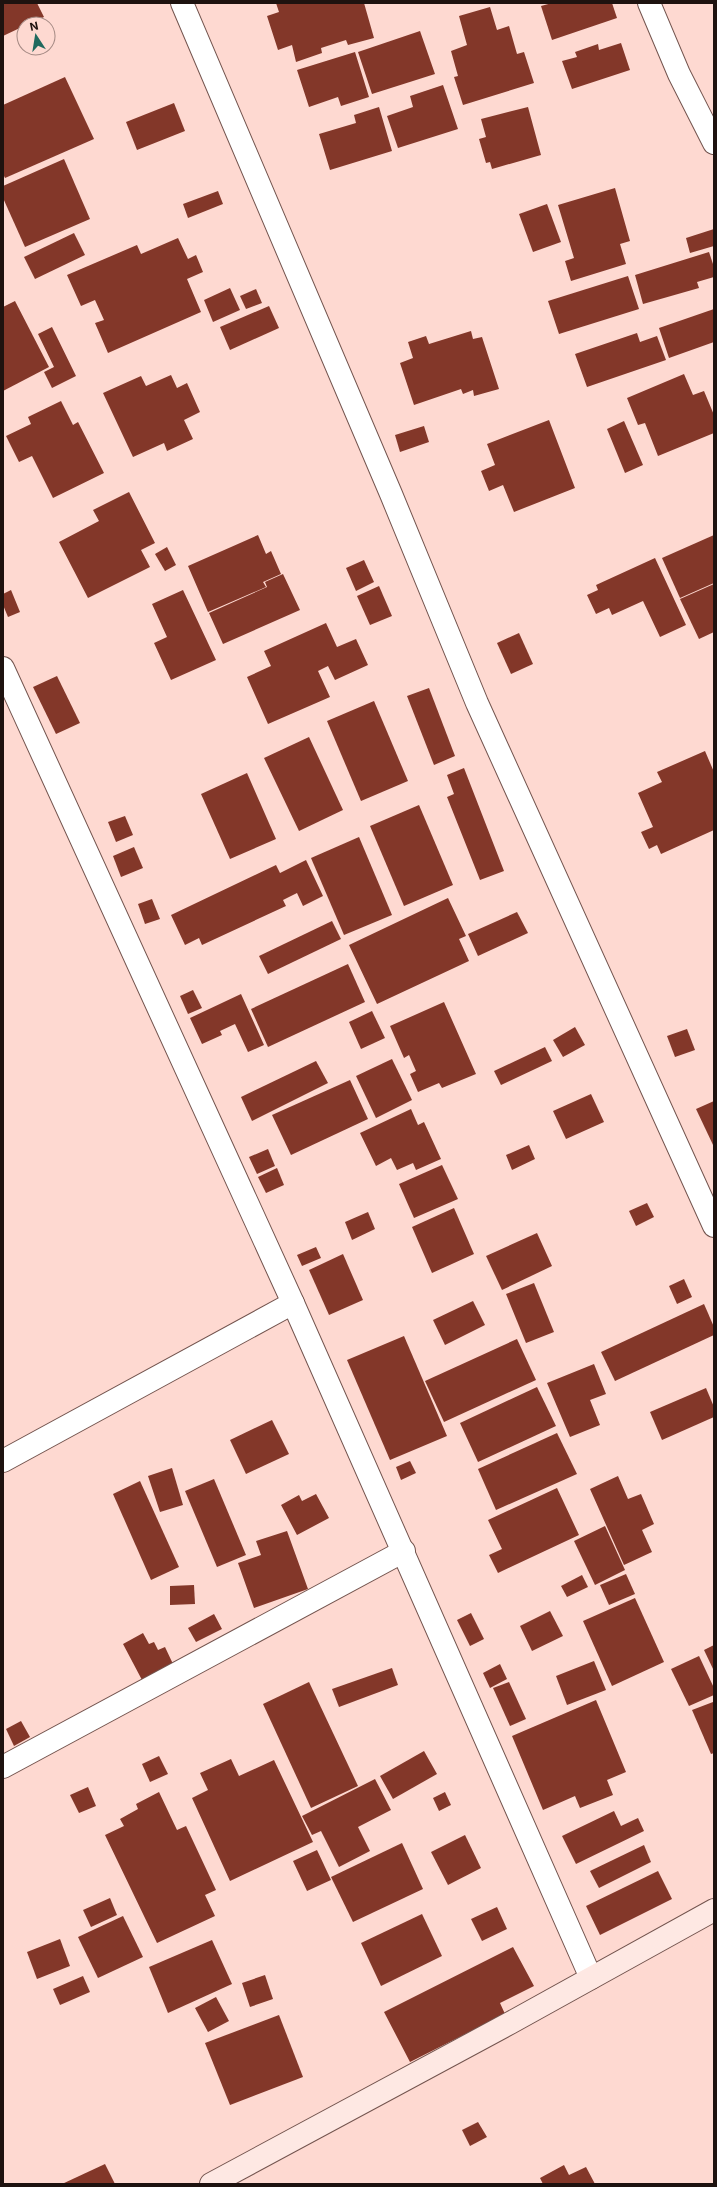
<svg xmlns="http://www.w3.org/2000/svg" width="717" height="2187" viewBox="0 0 717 2187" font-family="Inter,sans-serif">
	<rect width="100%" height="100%" fill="#fed9d1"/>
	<!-- building -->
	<g fill="#833729">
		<polygon points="3,3 37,3 44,17 29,24 24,24 24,26 3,36"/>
		<polygon points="276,3 364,3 374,38 348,45 346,40 321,48 322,53 296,62 292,45 278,50 267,16 279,12"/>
		<polygon points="552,3 612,3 617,18 552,40 541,6"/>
		<polygon points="490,7 497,30 509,26 517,54 524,52 534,83 463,105 454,77 458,76 451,51 467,45 459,16"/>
		<polygon points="420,31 435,74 372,94 358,52"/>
		<polygon points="621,43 630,70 572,89 562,61 577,57 575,52 598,44 599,50"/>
		<polygon points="355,52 369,97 341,106 338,97 309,107 297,70"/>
		<polygon points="65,77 94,139 5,178 3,174 3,105"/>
		<polygon points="443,85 458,129 398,148 387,116 413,107 410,96"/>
		<polygon points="174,103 185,131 137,150 126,122"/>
		<polygon points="379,107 392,151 330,170 319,134 356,123 354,115"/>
		<polygon points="528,107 541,155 492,169 490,162 486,163 479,139 486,137 481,119"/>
		<polygon points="64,159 90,219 25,247 3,198 3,186"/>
		<polygon points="615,188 630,241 620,244 626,264 571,281 565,261 574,258 558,205"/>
		<polygon points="218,191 223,204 188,218 183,204"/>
		<polygon points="547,204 561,242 533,252 519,214"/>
		<polygon points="714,229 714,246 690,253 686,238"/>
		<polygon points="74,233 85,255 35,279 24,257"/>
		<polygon points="178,238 188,259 196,255 203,272 187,279 201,312 108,353 95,323 104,320 95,300 81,306 67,275 137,245 141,254"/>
		<polygon points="709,252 714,267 714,277 697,282 699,288 643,304 635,275"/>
		<polygon points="628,276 639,309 559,334 548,301"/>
		<polygon points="230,288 240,310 213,322 204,300"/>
		<polygon points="256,289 262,303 246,309 240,296"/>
		<polygon points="15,301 49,367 3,391 3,307"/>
		<polygon points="269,306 279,328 230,350 220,327"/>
		<polygon points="714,309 714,342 669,358 659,328"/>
		<polygon points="52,327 76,376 52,388 44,372 54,367 38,334"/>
		<polygon points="471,331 473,339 482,337 499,389 474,396 473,390 463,394 461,389 414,405 400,363 413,358 408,342 426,336 429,344"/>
		<polygon points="637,333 640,342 657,336 666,360 587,387 575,354"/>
		<polygon points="684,374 693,395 704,391 714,415 714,433 658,456 645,423 638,425 627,398"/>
		<polygon points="171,375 177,388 187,383 200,412 184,420 193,439 167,451 164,443 133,457 103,393 141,376 146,386"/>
		<polygon points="61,401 73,425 78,422 104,473 53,498 32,456 19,462 6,436 31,424 28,417"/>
		<polygon points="549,420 575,488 514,512 503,485 489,491 481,471 495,465 487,444"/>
		<polygon points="624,421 643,465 625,473 607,429"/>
		<polygon points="424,426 429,442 400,452 395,435"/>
		<polygon points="129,492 155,543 141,550 150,567 88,598 59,542 99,521 93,510"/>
		<polygon points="258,535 266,554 271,551 281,574 263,582 266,587 208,612 188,566"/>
		<polygon points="714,535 714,583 680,598 662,558"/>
		<polygon points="167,547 176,565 165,571 155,554"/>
		<polygon points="655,558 686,625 660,637 643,601 612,615 609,608 596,614 587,595 598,590 596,585"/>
		<polygon points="364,560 374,582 356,591 346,568"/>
		<polygon points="283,574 300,610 223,644 209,613 267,587 265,582"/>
		<polygon points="714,584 714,632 699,639 680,599"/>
		<polygon points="379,586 392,616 370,625 357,596"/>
		<polygon points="11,590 20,612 8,617 3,605 3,594"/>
		<polygon points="183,590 216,660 171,680 154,643 167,637 152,604"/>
		<polygon points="326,623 337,647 356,639 368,665 335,680 328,666 318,671 330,697 268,724 247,677 271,666 264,651"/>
		<polygon points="519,633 533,664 511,674 497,643"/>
		<polygon points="57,676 80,723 56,734 33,687"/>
		<polygon points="429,688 455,756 434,765 407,696"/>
		<polygon points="374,701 408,781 361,801 327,721"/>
		<polygon points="309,737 343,810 299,831 264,758"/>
		<polygon points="705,751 714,772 714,830 661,854 657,845 649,849 641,832 653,827 638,793 662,782 657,772"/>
		<polygon points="464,768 504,871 480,880 447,797 454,794 447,775"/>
		<polygon points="247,773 276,839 230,859 201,794"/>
		<polygon points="419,805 453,885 404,906 370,826"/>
		<polygon points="125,816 133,835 116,842 108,822"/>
		<polygon points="359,837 392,915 344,935 311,858"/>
		<polygon points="134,847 143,868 121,877 113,856"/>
		<polygon points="306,860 323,896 303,906 297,893 283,900 286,906 202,945 199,938 185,945 171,915 276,865 280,873"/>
		<polygon points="448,898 466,936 459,939 469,961 377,1004 349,945"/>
		<polygon points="152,899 160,919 145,924 138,904"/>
		<polygon points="517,912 528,933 478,956 468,934"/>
		<polygon points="332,921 341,939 268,974 259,956"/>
		<polygon points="348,964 365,1002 268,1047 251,1009"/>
		<polygon points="193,990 202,1008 188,1014 180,996"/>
		<polygon points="241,994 264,1045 248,1052 235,1024 220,1031 222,1035 202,1044 190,1018"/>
		<polygon points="444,1002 476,1074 442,1088 439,1083 418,1092 410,1074 416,1071 409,1055 404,1058 390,1026"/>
		<polygon points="372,1011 385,1038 361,1049 349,1022"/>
		<polygon points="575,1027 585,1045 563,1057 553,1040"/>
		<polygon points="687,1029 695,1050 675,1057 667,1036"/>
		<polygon points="545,1047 552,1061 501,1085 494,1071"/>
		<polygon points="392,1059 412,1100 376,1118 356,1076"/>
		<polygon points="316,1061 328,1083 252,1121 241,1097"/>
		<polygon points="350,1080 368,1119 291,1155 272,1115"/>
		<polygon points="591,1094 604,1122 566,1139 553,1111"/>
		<polygon points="714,1101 714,1147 696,1109"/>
		<polygon points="411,1109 418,1125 424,1122 441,1159 416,1170 413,1163 397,1170 391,1158 376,1166 360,1133"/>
		<polygon points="529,1145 535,1159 512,1170 506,1155"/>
		<polygon points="268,1149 275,1166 257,1174 249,1157"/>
		<polygon points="442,1165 458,1199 414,1218 399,1184"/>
		<polygon points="277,1168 284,1185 266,1193 258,1177"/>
		<polygon points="647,1203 654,1217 636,1226 629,1211"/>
		<polygon points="454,1208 474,1254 432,1273 412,1227"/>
		<polygon points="368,1212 375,1229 352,1240 345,1222"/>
		<polygon points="537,1233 552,1266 502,1290 486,1256"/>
		<polygon points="316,1247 321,1258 302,1266 297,1255"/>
		<polygon points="343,1254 363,1300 329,1315 309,1270"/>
		<polygon points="684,1279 692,1297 677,1304 669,1286"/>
		<polygon points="534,1283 554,1332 526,1343 506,1294"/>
		<polygon points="473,1301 485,1325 445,1345 433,1320"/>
		<polygon points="704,1304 714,1327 714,1335 615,1381 601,1352"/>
		<polygon points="404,1336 447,1436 390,1460 347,1360"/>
		<polygon points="517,1339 536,1380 444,1422 425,1381"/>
		<polygon points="594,1364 606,1394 590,1400 600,1425 570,1437 547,1383"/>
		<polygon points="537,1387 556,1426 478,1462 460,1423"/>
		<polygon points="706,1388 714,1407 714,1417 662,1440 650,1412"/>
		<polygon points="272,1420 289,1454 246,1474 230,1440"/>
		<polygon points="557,1433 577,1474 496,1510 478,1469"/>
		<polygon points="410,1461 416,1473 401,1480 396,1467"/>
		<polygon points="172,1468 183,1505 160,1512 148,1476"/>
		<polygon points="618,1476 628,1499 641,1494 654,1524 642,1530 652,1552 624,1565 590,1489"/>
		<polygon points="214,1479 246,1555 217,1567 185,1491"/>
		<polygon points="140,1481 179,1567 151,1580 113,1494"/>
		<polygon points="557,1488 579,1535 498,1573 489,1555 502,1549 488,1520"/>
		<polygon points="316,1494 329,1518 297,1535 281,1505 299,1495 302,1501"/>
		<polygon points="605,1526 625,1570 595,1585 574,1541"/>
		<polygon points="287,1531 308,1589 254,1608 238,1563 261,1555 256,1541"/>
		<polygon points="626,1574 635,1594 609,1605 600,1585"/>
		<polygon points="582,1575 588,1587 567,1597 561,1586"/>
		<polygon points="194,1585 195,1604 170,1605 170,1586"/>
		<polygon points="635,1598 664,1662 612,1686 583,1621"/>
		<polygon points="550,1611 563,1636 532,1651 520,1626"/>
		<polygon points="471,1613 484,1639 470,1646 457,1620"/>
		<polygon points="214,1614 222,1629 196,1642 188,1628"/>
		<polygon points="143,1633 149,1644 154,1642 158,1650 165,1647 173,1664 142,1680 123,1644"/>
		<polygon points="714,1645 714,1671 704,1650"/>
		<polygon points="699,1656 714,1688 714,1695 689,1706 671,1669"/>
		<polygon points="594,1661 606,1690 567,1705 556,1676"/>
		<polygon points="500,1664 507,1679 490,1688 483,1673"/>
		<polygon points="392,1668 398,1685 339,1707 332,1689"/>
		<polygon points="309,1682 358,1786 311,1808 263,1704"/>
		<polygon points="509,1682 526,1719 510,1726 493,1688"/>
		<polygon points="596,1700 626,1772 607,1780 613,1795 580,1808 575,1796 543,1810 512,1736"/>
		<polygon points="713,1702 714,1753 711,1754 692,1710"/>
		<polygon points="21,1721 30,1737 14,1746 6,1729"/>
		<polygon points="424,1751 437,1774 393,1799 380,1776"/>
		<polygon points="159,1756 168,1774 150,1782 142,1764"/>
		<polygon points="231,1759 239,1776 274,1760 313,1842 230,1881 192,1798 208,1790 200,1773"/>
		<polygon points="375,1779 391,1810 358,1827 370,1851 339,1867 321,1831 312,1835 302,1816"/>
		<polygon points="88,1787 96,1806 79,1813 70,1795"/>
		<polygon points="159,1792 177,1830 186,1826 216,1890 205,1895 215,1916 157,1943 105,1835 124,1826 120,1819 138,1809 136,1804"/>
		<polygon points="445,1792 451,1805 439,1811 433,1798"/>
		<polygon points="614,1811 621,1826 638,1818 644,1831 576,1864 562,1836"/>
		<polygon points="465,1835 481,1868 448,1885 431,1852"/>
		<polygon points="402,1843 423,1889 353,1922 331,1877"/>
		<polygon points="644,1845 651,1862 599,1888 590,1871"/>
		<polygon points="317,1850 331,1880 307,1891 293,1861"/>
		<polygon points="658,1871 672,1899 600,1935 586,1906"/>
		<polygon points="110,1898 117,1915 91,1927 83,1910"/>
		<polygon points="497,1907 507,1929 482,1941 471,1919"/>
		<polygon points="422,1914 442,1956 381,1986 361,1943"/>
		<polygon points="123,1916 143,1957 98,1978 78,1937"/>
		<polygon points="60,1939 70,1966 37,1979 27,1952"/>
		<polygon points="212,1940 232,1984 168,2013 149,1967"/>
		<polygon points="513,1947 534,1986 500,2003 505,2014 410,2062 384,2012"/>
		<polygon points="265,1975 273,1999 250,2007 242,1983"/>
		<polygon points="83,1976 90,1992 60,2005 53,1989"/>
		<polygon points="216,1997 229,2021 208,2032 195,2008"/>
		<polygon points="279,2015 303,2077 230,2105 205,2043"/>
		<polygon points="478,2122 487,2137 470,2146 462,2130"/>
		<polygon points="105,2164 115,2184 62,2184"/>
		<polygon points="564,2165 569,2175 586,2167 595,2184 543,2184 540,2178"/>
	</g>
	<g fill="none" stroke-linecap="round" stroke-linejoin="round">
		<!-- street casing -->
		<g stroke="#73544e" stroke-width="24">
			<g id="street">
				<polyline points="182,3 391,494 477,703 714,1226"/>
				<polyline points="649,3 679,74 714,143"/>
				<polyline points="3,668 293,1303 591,1978"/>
				<polyline points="3,1461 293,1303"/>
				<polyline points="3,1767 404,1551"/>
			</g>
		</g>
		<!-- secondary casing -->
		<g stroke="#73544e" stroke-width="24">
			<polyline id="secondary" points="211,2184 510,2023 714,1910"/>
		</g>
		<!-- street -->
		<use href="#street" stroke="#fff" stroke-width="22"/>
		<!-- secondary -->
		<use href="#secondary" stroke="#fee8e3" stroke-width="22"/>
	</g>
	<!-- border -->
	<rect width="717" height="2187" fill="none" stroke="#1e120f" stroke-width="8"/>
	<!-- north arrow -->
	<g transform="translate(36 36) rotate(348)"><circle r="19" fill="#fed9d1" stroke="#a48983"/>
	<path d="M0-3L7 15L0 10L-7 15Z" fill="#21695e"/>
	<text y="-6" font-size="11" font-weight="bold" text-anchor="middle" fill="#1e120f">N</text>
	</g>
</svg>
